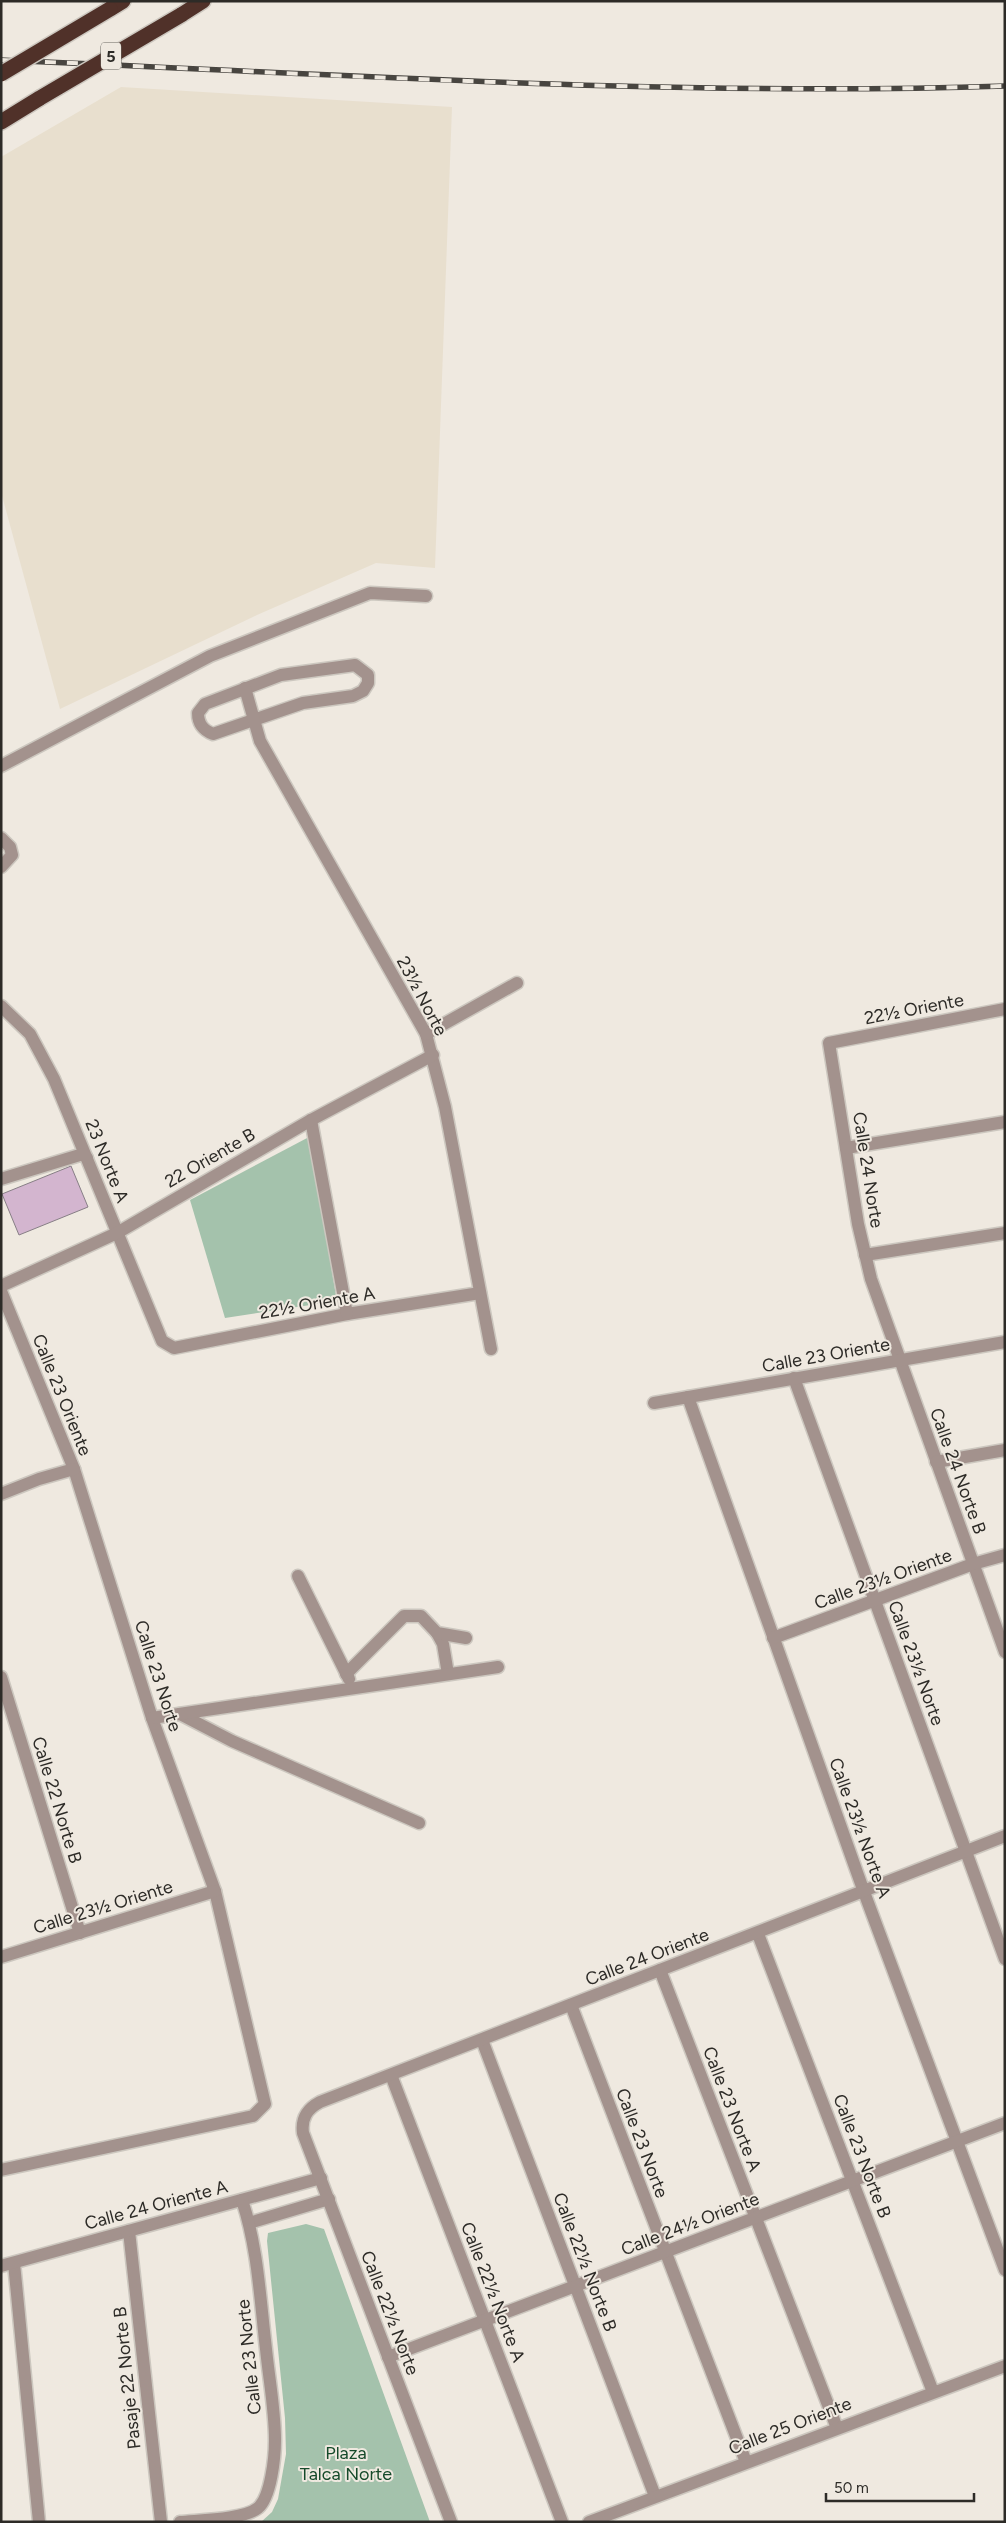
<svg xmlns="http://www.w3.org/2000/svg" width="1006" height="2523" viewBox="0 0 1006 2523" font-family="Figtree,sans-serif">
	<rect width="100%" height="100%" fill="#efe9e0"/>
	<!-- built -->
	<polygon fill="#e8dfce" points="121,87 452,107 435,568 376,563 257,615 60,709 1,492 1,157"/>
	<!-- green -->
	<g fill="#a4c2ac">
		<polygon points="309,1137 337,1301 225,1318 190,1200"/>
		<polygon points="306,2224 324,2229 430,2522 261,2522 272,2512 278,2499 286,2454 285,2418 267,2241 268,2233"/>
	</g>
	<!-- building -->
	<polygon fill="#d3b5cf" stroke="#877f86" points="71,1166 88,1207 19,1235 2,1194"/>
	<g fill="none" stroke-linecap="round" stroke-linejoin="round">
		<!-- minor casing -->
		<g stroke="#ccc7bf" stroke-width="15">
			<g id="minor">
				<path d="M355,665L368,675V683L363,691L353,696L303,703L213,734C203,730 198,724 198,713L205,704L281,675Z"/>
				<polyline points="245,688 260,741 426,1034 445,1107 491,1349"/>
				<polyline points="1,766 210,656 370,593 426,596"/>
				<polyline points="1,838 10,847 12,855 1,867"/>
				<polyline points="1,1006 30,1034 54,1079 162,1341 174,1348 347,1314 480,1293"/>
				<polyline points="1005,1009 829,1043 858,1224 871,1279 1005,1652"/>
				<polyline points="426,1034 517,983"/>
				<polyline points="311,1120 347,1314"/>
				<polyline points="846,1148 1005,1122"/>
				<polyline points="1,1179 83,1154 87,1158"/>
				<polyline points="865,1255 1005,1233"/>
				<polyline points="1,1286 117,1233 311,1120 433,1055"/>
				<polyline points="1,1291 74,1469 152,1718 215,1891 265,2104 253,2116 1,2170"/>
				<polyline points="794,1378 1005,1959"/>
				<polyline points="688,1397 864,1892 1005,2270"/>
				<polyline points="654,1403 1005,1342"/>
				<polyline points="936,1462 1005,1450"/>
				<polyline points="1,1494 39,1479 74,1469"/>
				<polyline points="298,1576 349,1679"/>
				<polyline points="437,1633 443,1644 448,1674"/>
				<polyline points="773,1638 973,1564 1005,1555"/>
				<polyline points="346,1674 404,1616 421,1616 437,1633 466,1638"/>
				<polyline points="1,1677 80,1933"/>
				<polyline points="180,1714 232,1741 419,1823"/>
				<polyline points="152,1718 498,1667"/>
				<polyline points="758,1934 933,2392"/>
				<polyline points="1,1957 215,1891"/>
				<polyline points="660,1970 837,2428"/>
				<polyline points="571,2005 746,2462"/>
				<polyline points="482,2040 655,2496"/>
				<polyline points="391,2075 562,2522"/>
				<polyline points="249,2223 329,2199"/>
				<polyline points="129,2231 161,2522"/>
				<polyline points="14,2263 39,2522"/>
				<polyline points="1,2266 321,2178"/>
				<polyline points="388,2357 1005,2123"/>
				<path d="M180,2522C199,2520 243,2520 258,2508C271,2497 275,2457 275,2440C275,2410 269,2379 266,2349C260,2299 258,2248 242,2200"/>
				<path d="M451,2522L303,2133C301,2118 307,2109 320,2102L1005,1836"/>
				<polyline points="589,2522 1005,2366"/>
			</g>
		</g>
		<!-- highway casing -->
		<g stroke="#ccc7bf" stroke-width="18">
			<g id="highway">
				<polyline points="110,9 123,1"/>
				<polyline points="181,15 203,1"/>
				<polyline points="1,122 40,98"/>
			</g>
		</g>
		<!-- minor -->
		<use href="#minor" stroke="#a3928d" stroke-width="12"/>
		<!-- highway -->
		<use href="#highway" stroke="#503129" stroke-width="15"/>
		<!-- rail casing -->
		<g stroke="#484540" stroke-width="5.5">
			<path id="rail" d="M1,60C335,74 670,97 1005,86"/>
		</g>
		<!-- rail -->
		<use href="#rail" stroke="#efe9e0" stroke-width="4" stroke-dasharray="11" stroke-linecap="butt"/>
		<!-- highway-bridge casing -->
		<g stroke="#ccc7bf" stroke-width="18" stroke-linecap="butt">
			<g id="highway-bridge">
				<polyline points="1,74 110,9"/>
				<polyline points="40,98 181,15"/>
			</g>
		</g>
		<!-- highway-bridge -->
		<use href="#highway-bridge" stroke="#503129" stroke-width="15"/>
	</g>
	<g text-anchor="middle" stroke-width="4" stroke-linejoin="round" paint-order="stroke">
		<!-- shield labels -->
		<rect fill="#efe9e0" stroke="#67645e" stroke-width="1" x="101" y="42.5" width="20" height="27" rx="4"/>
		<g font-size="16" font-weight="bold" fill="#2d2b27">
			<text x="111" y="62">5</text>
		</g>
		<!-- street labels -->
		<g font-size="18" fill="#2d2b27" stroke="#efe9e0">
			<text transform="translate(422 996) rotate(62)" y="6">23½ Norte</text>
			<text transform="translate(914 1009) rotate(-11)" y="6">22½ Oriente</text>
			<text transform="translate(210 1158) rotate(-30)" y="6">22 Oriente B</text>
			<text transform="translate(107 1161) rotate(68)" y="6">23 Norte A</text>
			<text transform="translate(868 1170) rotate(81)" y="6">Calle 24 Norte</text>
			<text transform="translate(317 1303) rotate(-10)" y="6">22½ Oriente A</text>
			<text transform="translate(826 1355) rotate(-10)" y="6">Calle 23 Oriente</text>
			<text transform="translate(62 1395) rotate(68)" y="6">Calle 23 Oriente</text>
			<text transform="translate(958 1471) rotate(70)" y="6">Calle 24 Norte B</text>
			<text transform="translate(883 1579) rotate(-20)" y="6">Calle 23½ Oriente</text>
			<text transform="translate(916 1663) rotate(70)" y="6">Calle 23½ Norte</text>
			<text transform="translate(158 1676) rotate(72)" y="6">Calle 23 Norte</text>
			<text transform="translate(57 1800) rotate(73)" y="6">Calle 22 Norte B</text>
			<text transform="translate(860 1828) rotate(70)" y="6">Calle 23½ Norte A</text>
			<text transform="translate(103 1907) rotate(-17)" y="6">Calle 23½ Oriente</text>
			<text transform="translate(647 1957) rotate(-21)" y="6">Calle 24 Oriente</text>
			<text transform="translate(732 2109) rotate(69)" y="6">Calle 23 Norte A</text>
			<text transform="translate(642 2143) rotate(69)" y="6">Calle 23 Norte</text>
			<text transform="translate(862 2156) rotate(69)" y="6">Calle 23 Norte B</text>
			<text transform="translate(156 2205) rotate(-15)" y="6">Calle 24 Oriente A</text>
			<text transform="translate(690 2224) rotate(-21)" y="6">Calle 24½ Oriente</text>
			<text transform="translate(585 2262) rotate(69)" y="6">Calle 22½ Norte B</text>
			<text transform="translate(493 2292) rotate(69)" y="6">Calle 22½ Norte A</text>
			<text transform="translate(390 2313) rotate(69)" y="6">Calle 22½ Norte</text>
			<text transform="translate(249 2357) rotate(-96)" y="6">Calle 23 Norte</text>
			<text transform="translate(127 2378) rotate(-96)" y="6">Pasaje 22 Norte B</text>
			<text transform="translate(790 2426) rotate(-21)" y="6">Calle 25 Oriente</text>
		</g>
		<!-- park labels -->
		<g font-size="18" fill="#154a2a" stroke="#efe9e0">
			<text x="346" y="2459">Plaza<tspan x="346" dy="21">Talca Norte</tspan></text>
		</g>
	</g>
	<!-- border -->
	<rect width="1006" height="2523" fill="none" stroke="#2d2b27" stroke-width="5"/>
	<!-- scale -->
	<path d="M826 2493v8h148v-8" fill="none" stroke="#2d2b27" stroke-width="2.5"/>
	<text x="834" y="2493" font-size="15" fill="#2d2b27" stroke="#efe9e0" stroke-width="4" paint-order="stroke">50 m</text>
</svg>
